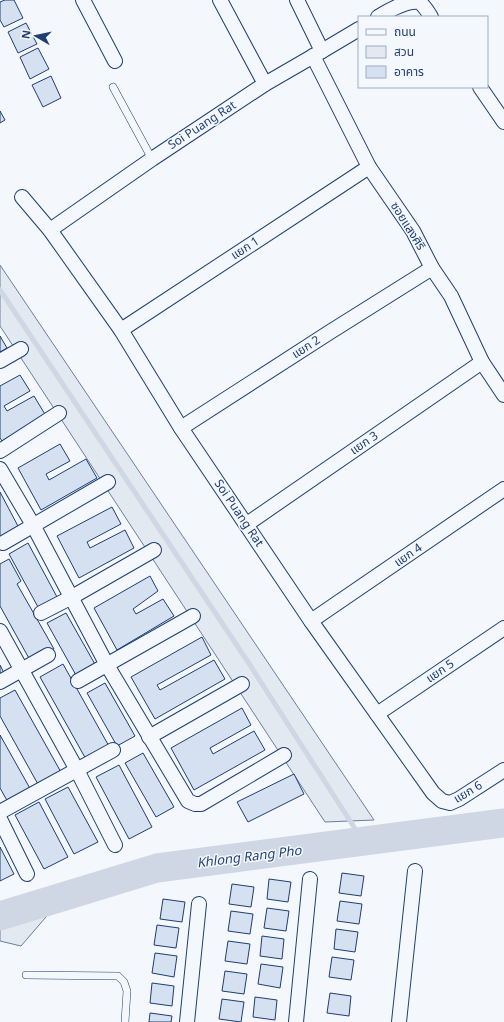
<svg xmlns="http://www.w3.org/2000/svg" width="504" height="1022" viewBox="0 0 504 1022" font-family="Georgia,'Noto Sans Thai',serif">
	<rect width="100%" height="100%" fill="#f4f7fb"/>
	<!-- green -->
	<g fill="#e3e9f0" stroke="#687fa3">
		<polygon points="0,265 374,820 325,822 0,326"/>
		<polygon points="52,910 21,946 0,941 0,925"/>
	</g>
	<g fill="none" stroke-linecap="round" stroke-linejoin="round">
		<!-- stream -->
		<polyline stroke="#cfd7e4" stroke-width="5" points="0,290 248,662 363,841"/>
		<!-- river -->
		<polyline stroke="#cfd7e4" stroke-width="29" points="0,916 157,868 504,823"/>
	</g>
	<!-- building -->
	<g fill="#d5e0f0" stroke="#1d3f73">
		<polygon points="5,0 14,0 23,18 4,27 0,20 0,2"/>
		<polygon points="26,23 37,44 18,53 8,32"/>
		<polygon points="38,48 49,69 30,79 20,57"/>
		<polygon points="51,76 61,98 43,107 32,85"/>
		<polygon points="0,111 5,120 0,123"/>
		<polygon points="0,336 7,348 0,352"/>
		<polygon points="20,375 30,391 4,406 7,411 34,396 46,416 2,441 0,438 0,386"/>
		<polygon points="60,444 70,461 46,474 49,480 86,459 97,478 41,510 18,468"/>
		<polygon points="0,492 19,528 0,538"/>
		<polygon points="112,507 121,524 87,542 90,548 125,530 134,548 79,578 57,536"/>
		<polygon points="28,543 57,597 38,607 9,554"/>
		<polygon points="9,559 21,581 17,584 54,649 31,662 0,606 0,564"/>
		<polygon points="150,576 158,591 133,609 136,614 163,599 174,616 117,650 94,608"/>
		<polygon points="66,613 96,666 77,677 47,623"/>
		<polygon points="202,637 211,655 157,685 160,690 214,660 225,679 155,719 131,677"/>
		<polygon points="63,664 110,748 87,761 40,677"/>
		<polygon points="0,665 6,677 0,680"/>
		<polygon points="105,683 135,736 117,746 87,693"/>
		<polygon points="15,690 62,774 39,786 0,716 0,698"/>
		<polygon points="242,708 251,725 210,748 213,754 254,731 265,750 194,790 171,748"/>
		<polygon points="0,735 32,792 9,804 0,788"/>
		<polygon points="143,753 174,807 156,817 125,763"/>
		<polygon points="119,765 152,827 129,839 96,777"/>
		<polygon points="294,774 304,794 248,822 237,802"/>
		<polygon points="68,787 98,842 74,854 45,799"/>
		<polygon points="39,802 68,857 44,869 15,815"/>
		<polygon points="0,847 14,874 0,881"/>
		<polygon points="342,873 364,876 361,896 339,893"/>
		<polygon points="269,879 291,882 288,902 267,899"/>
		<polygon points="232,884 254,887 251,907 229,904"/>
		<polygon points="163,899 185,902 182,922 160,919"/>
		<polygon points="340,901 362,904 359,924 337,921"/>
		<polygon points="267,908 289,911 286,931 264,928"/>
		<polygon points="231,911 253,914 250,934 228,931"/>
		<polygon points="157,925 179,928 176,948 154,945"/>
		<polygon points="336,929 358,932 355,952 334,949"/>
		<polygon points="262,936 284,939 282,959 260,956"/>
		<polygon points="228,941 250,944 247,964 225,961"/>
		<polygon points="155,953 177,956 174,977 152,973"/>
		<polygon points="332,957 354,960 351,980 329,977"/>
		<polygon points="261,964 283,967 280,988 258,984"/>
		<polygon points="225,971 247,974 244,994 222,991"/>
		<polygon points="152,983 174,986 172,1006 150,1003"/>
		<polygon points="330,993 351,996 349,1016 327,1013"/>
		<polygon points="255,997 277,1000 275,1020 253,1017"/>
		<polygon points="222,999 244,1002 241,1022 219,1019"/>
		<polygon points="150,1013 172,1016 171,1022 149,1022"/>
	</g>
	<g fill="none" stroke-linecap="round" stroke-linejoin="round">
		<!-- service casing -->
		<g stroke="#1d3f73" stroke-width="8">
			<g id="service">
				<polyline points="113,87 152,159"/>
				<polyline points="26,975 118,976 124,982 127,991 125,1022"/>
			</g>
		</g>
		<!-- minor casing -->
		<g stroke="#1d3f73" stroke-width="16">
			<g id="minor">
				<polyline points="83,0 115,61"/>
				<polyline points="220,0 265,84"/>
				<polyline points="297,0 322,51"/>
				<path d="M378,17C388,11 406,0 419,2C424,5 428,12 431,17"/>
				<polyline points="313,56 369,167 413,231 432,268 451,296 482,362 504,395"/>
				<polyline points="480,87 504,122"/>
				<polyline points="22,197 50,230 121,330 181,428 311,621 433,793 442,801 450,803 459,799 504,770"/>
				<polyline points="50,230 152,159 265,84 322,51 359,29"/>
				<polyline points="121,330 369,167"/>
				<polyline points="0,361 21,349"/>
				<polyline points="181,428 330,332 432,268"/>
				<polyline points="0,451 59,413"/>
				<polyline points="0,469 33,525 107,665 188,801 195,804 201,804 284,755"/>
				<polyline points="247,524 482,362"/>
				<polyline points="3,543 108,482"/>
				<polyline points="41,613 72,597 154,550"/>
				<polyline points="311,621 504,489"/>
				<polyline points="0,631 77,770 115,845"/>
				<polyline points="78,681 193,616"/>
				<polyline points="0,682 48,655"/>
				<polyline points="377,714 504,628"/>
				<polyline points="149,737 242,684"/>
				<polyline points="0,812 113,750"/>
				<polyline points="0,819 27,874"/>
				<polyline points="187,1022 199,904"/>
				<polyline points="296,1022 310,879"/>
				<polyline points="399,1022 415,871"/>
			</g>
		</g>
		<!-- service -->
		<use href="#service" stroke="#f4f7fb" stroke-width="7"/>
		<!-- minor -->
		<use href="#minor" stroke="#f4f7fb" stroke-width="14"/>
	</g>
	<g text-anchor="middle" stroke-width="3" stroke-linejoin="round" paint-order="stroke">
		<!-- street labels -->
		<g font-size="12" fill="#1d3f73" stroke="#f4f7fb">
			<text transform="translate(202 125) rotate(-33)" y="4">Soi Puang Rat</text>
			<text transform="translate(408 226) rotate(58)" y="4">ซอยแสงศิริ</text>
			<text transform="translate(245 248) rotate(-33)" y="4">แยก 1</text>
			<text transform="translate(306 347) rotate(-33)" y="4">แยก 2</text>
			<text transform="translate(364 443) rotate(-34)" y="4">แยก 3</text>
			<text transform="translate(239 513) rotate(56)" y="4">Soi Puang Rat</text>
			<text transform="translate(408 555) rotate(-35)" y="4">แยก 4</text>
			<text transform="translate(440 671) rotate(-34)" y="4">แยก 5</text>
			<text transform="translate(468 792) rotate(-31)" y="4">แยก 6</text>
		</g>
		<!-- water labels -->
		<g font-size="13" font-style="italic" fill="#1d3f73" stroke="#f4f7fb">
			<text transform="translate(249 856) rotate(-7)" y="5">Khlong Rang Pho</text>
		</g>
	</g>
	<!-- legend -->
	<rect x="358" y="16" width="130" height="72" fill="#f4f7fb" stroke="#9eadc5"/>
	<rect x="366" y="29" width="20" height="6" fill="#f4f7fb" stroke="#9eadc5"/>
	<text x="394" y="36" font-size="12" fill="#1d3f73">ถนน</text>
	<rect x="366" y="46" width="20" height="12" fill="#e3e9f0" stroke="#9eadc5"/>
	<text x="394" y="56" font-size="12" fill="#1d3f73">สวน</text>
	<rect x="366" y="66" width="20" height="12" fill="#d5e0f0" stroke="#9eadc5"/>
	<text x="394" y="76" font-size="12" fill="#1d3f73">อาคาร</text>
	<!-- north arrow -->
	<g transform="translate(36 36) rotate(279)" stroke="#f4f7fb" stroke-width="3" paint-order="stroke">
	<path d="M0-3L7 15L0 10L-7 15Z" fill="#1d3f73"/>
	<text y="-6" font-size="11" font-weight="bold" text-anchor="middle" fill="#1d3f73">N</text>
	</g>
</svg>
